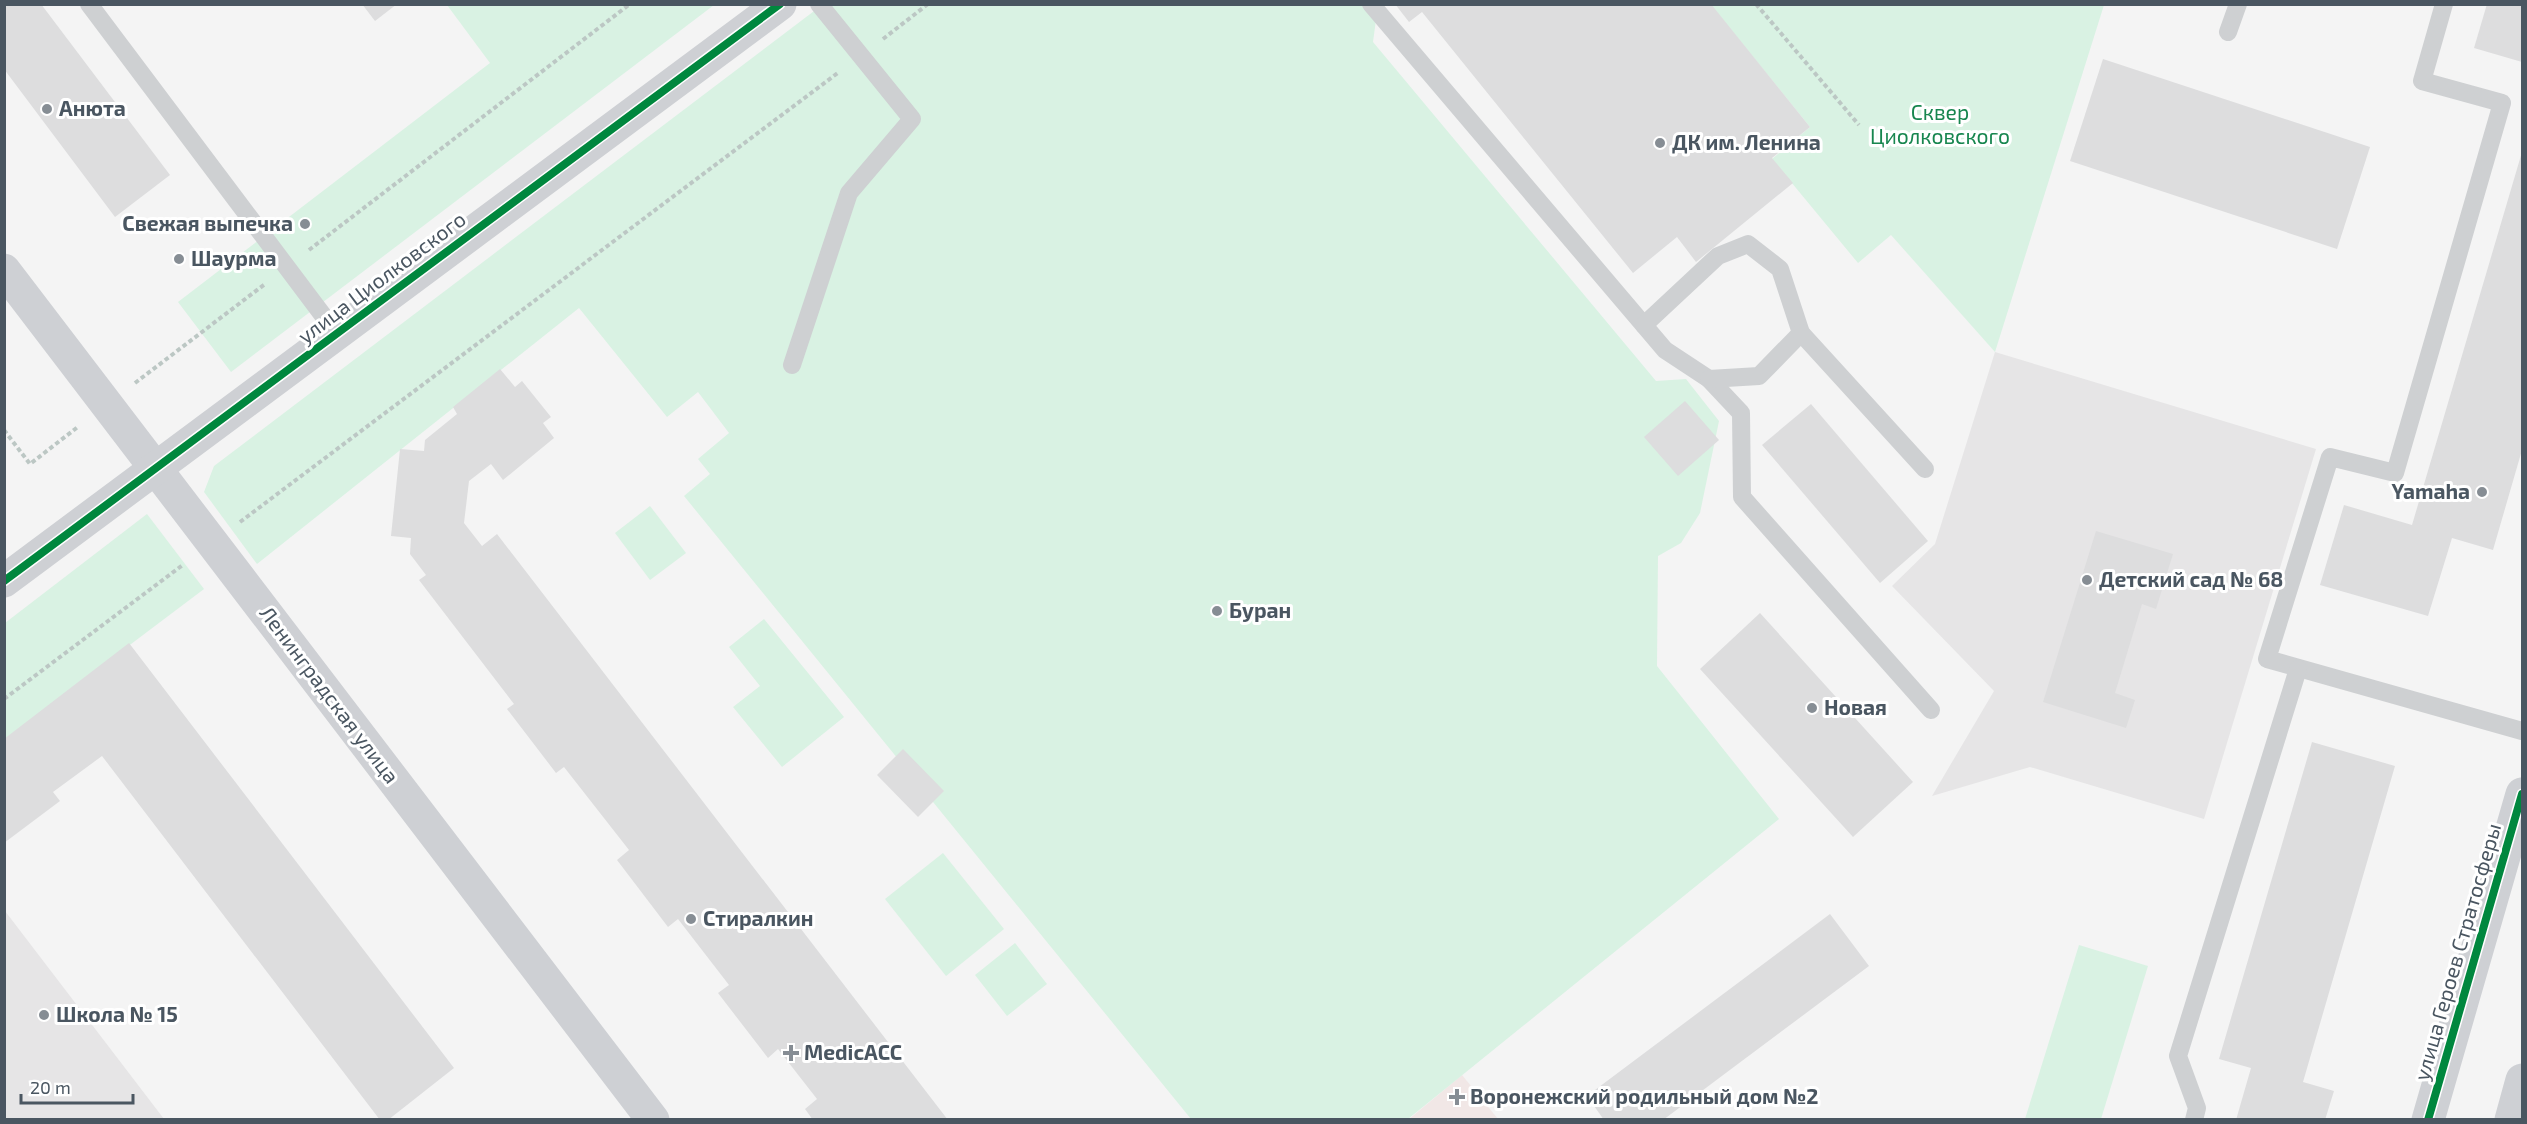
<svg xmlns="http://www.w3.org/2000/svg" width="2527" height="1124" viewBox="0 0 2527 1124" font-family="'Exo 2',sans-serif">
	<rect width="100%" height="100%" fill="#f4f4f4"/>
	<!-- education -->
	<g fill="#e6e5e6">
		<polygon points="1995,352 2316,449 2204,819 2030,767 1932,796 1994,691 1892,586 1935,544"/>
		<polygon points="5,911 164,1119 5,1119"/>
	</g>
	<!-- medical -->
	<polygon fill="#f1e7e6" points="1462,1075 1498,1119 1408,1120"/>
	<!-- green -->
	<g fill="#d9f2e3">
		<polygon points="447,5 714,5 231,372 178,302 490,63"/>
		<polygon points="822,5 1378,5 1373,42 1656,381 1686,379 1719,421 1700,513 1681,543 1658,556 1657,666 1779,819 1408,1119 1191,1119 684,496 710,474 698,459 729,433 698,392 667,417 579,308 257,564 204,492 214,466"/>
		<polygon points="1711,5 2104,5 1995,352 1891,235 1858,263 1772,159 1810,127"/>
		<polygon points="650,506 686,553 650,580 615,533"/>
		<polygon points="147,514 204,589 5,739 5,623"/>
		<polygon points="764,619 844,717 782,767 733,707 760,686 729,647"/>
		<polygon points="943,853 1004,929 946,976 885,899"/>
		<polygon points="1015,943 1047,984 1007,1016 975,975"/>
		<polygon points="2079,945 2148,966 2101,1119 2025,1119"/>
	</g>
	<!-- building -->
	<g fill="#ddddde">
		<polygon points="4,4 41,4 170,175 115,217 4,69"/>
		<polygon points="362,4 397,4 375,21"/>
		<polygon points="1395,4 1711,4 1810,127 1772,158 1793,183 1696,262 1677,237 1633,273 1422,12 1409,22"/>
		<polygon points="2487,4 2522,4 2522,62 2474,48"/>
		<polygon points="2103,59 2370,147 2337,249 2070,161"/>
		<polygon points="2522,152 2522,450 2493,550 2452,538 2428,616 2320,585 2344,505 2412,525"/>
		<polygon points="500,369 515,387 522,381 551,417 543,423 554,438 503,480 491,464 469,481 464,523 482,546 497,534 948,1120 813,1120 805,1109 817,1099 778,1049 768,1058 718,993 729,985 678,919 668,927 617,860 629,850 564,767 556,773 507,709 514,704 419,580 426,575 410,554 411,538 391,536 400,449 424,451 425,440 457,414 453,407"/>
		<polygon points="1685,401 1719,440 1678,476 1644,437"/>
		<polygon points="1811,404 1928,541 1880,583 1762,445"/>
		<polygon points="2096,531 2173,554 2156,609 2142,604 2115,693 2135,700 2126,728 2043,702"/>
		<polygon points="1760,613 1913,782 1853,837 1700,669"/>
		<polygon points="129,643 454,1068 388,1120 380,1120 102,756 53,792 60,801 4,843 4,739"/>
		<polygon points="2312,742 2395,766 2303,1082 2334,1091 2325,1120 2236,1120 2251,1068 2219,1059"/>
		<polygon points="903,749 944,791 918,817 877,775"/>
		<polygon points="1830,914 1869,966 1663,1120 1604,1120 1587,1096"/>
	</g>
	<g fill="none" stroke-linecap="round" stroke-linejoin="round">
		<!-- path -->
		<g stroke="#bcc7c4" stroke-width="4" stroke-dasharray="4.5 3" stroke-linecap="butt">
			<polyline points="1756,4 1859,125"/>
			<polyline points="883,39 928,4"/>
			<polyline points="309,250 630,4"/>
			<polyline points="135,383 265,284"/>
			<polyline points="4,430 30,464 79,426"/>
			<polyline points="240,522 839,72"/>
			<polyline points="4,699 184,564"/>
		</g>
		<!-- lane -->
		<g stroke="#ced0d2" stroke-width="18">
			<polyline points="89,4 337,334"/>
			<polyline points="1371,4 1665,350 1709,379 1741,413 1742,497 1931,710"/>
			<polyline points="2444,4 2422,81 2502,103 2395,473 2330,457 2267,659 2522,731"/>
			<polyline points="2228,32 2238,4"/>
			<polyline points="1644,325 1718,256 1748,244 1780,269 1801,333 1759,376 1709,379"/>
			<polyline points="1801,333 1925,469"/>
			<polyline points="792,365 849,193 912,119 819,4"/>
			<polyline points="2194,1120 2197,1108 2178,1056 2298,669"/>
		</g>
		<!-- secondary -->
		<g stroke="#ced0d4" stroke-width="33">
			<polyline points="4,270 653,1120"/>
			<polyline points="4,581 780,4"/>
			<polyline points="2428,1120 2522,794"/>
			<polyline points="2511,1120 2522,1080"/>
		</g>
		<!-- cycleway casing -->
		<g stroke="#fff" stroke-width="11">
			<g id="cycleway">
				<polyline points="4,581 780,4"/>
				<polyline points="2428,1120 2522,794"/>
			</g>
		</g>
		<!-- cycleway -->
		<use href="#cycleway" stroke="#00873e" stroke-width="8"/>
	</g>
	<!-- markers -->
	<g fill="#868d94" stroke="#fff" stroke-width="2">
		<circle cx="47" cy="109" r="6"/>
		<circle cx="1660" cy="143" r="6"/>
		<circle cx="305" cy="224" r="6"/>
		<circle cx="179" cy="259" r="6"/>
		<circle cx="2482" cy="492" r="6"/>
		<circle cx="2087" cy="580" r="6"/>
		<circle cx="1217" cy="611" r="6"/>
		<circle cx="1812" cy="708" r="6"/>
		<circle cx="691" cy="919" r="6"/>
		<circle cx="44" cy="1015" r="6"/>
		<path d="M788 1044h6v6h6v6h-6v6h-6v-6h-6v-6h6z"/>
		<path d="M1454 1088h6v6h6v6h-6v6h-6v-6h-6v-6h6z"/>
	</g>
	<g text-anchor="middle" stroke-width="6" stroke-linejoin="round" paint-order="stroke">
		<!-- poi labels -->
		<g font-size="21" font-weight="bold" fill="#4a5661" stroke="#fff" text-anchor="start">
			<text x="59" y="116">Анюта</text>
			<text x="1672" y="150">ДК им. Ленина</text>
			<text x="293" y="231" text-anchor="end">Свежая выпечка</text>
			<text x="191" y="266">Шаурма</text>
			<text x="2470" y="499" text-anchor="end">Yamaha</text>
			<text x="2099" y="587">Детский сад № 68</text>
			<text x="1229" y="618">Буран</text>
			<text x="1824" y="715">Новая</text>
			<text x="703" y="926">Стиралкин</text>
			<text x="56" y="1022">Школа № 15</text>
			<text x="804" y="1060">MedicACC</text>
			<text x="1470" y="1104">Воронежский родильный дом №2</text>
		</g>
		<!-- park labels -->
		<g font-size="21" fill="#17864f" stroke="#fff">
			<text x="1940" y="120">Сквер<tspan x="1940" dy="24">Циолковского</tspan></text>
		</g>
		<!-- street labels -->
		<g font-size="21" fill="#4a5661" stroke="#fff">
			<text transform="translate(382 278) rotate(-37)" y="7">улица Циолковского</text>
			<text transform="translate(329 695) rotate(53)" y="7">Ленинградская улица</text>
			<text transform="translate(2458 952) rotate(-74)" y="7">улица Героев Стратосферы</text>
		</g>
	</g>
	<!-- border -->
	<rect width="2527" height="1124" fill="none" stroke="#4a5661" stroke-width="12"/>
	<!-- scale -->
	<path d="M21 1094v9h112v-9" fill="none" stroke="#4a5661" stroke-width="3"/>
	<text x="30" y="1094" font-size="18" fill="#4a5661" stroke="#ffffff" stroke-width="4.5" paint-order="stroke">20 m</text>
</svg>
